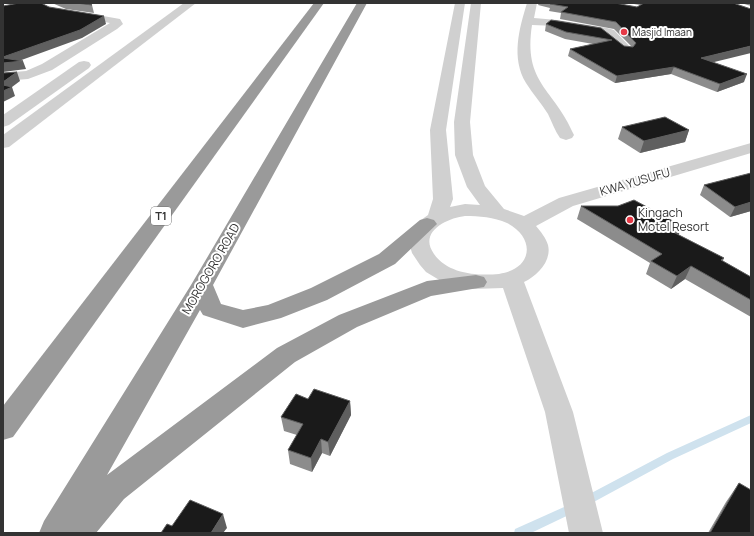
<svg xmlns="http://www.w3.org/2000/svg" width="754" height="536" viewBox="0 0 754 536" font-family="Manrope,sans-serif">
	<rect width="100%" height="100%" fill="#fff"/>
	<g fill="none" stroke-linecap="round" stroke-linejoin="round">
		<!-- stream -->
		<g fill="#cfe2ee" fill-rule="evenodd">
			<polygon points="751,415 751,423 673,459 590,504 586,506 582,504 581,501 582,498 667,453"/>
			<polygon points="573,503 577,505 578,508 577,511 531,533 514,533 515,529"/>
		</g>
		<!-- minor -->
		<g fill="#d0d0d0" fill-rule="evenodd">
			<polygon points="184,3 196,3 9,147 3,148 3,135"/>
			<path d="M455,3H465L446,130L453,199L450,207L465,204L480,205L467,187L455,155L454,122L471,3H481L470,122L473,155L485,186L504,209L524,216L559,198L751,143V153L573,206L536,226C541,232 546,238 548,245C552,261 537,276 524,282L573,412L603,533H569L545,412L503,288L473,289L441,281L426,272L420,265L412,253L410,246V239L412,231L421,220L428,215L433,199L430,130ZM465,216C479,216 494,217 507,223C536,238 533,269 499,274C477,276 448,274 434,254C418,232 447,218 465,216Z"/>
			<path d="M527,3H537L534,18L557,20L607,28L614,30L633,50L631,53C618,56 611,38 600,33L557,26L532,25C523,84 554,88 574,135L572,138L566,140L560,138C555,131 552,122 548,114C541,103 533,94 526,83C511,58 519,29 527,3Z"/>
			<polygon points="75,11 120,19 123,24 117,29 52,70 28,79 3,81 3,73 26,71 42,64 110,23 71,16 69,14"/>
			<polygon points="84,61 89,62 91,65 89,68 9,125 3,127 3,115 79,62"/>
		</g>
		<!-- highway -->
		<g fill="#9a9a9a" fill-rule="evenodd">
			<polygon points="314,3 324,3 13,437 3,440 3,406"/>
			<polygon points="357,3 367,3 213,285 221,304 243,310 268,305 311,288 379,254 420,220 427,218 434,220 437,224 395,264 327,300 281,318 243,328 203,315 200,310 107,475 277,348 339,315 427,281 476,275 484,277 487,282 484,287 431,296 357,327 295,362 124,499 96,533 39,533 44,521 191,285"/>
		</g>
	</g>
	<!-- wall -->
	<g fill="#8c8c8c">
		<polygon points="52,3 89,3 92,5 94,13 66,9"/>
		<polygon points="539,3 615,3 637,7 640,5 628,3 733,3 712,62 744,82 717,92 671,74 615,83 568,56 570,49 593,44 565,39 545,31 546,24 601,28 624,46 632,47 614,29 560,19 561,13 549,11 550,8 538,5"/>
		<polygon points="741,3 751,3 751,6"/>
		<polygon points="622,127 689,130 685,142 640,153 618,139"/>
		<polygon points="751,173 751,211 730,217 700,195 704,185"/>
		<polygon points="581,206 618,206 679,235 724,258 723,261 751,277 751,317 685,279 671,289 646,274 650,263 577,219"/>
		<polygon points="308,399 350,401 351,415 330,456 322,453 312,472 290,464 288,450 297,435 284,431 281,417"/>
		<polygon points="739,483 751,533 708,533 726,502"/>
	</g>
	<!-- shaded-wall -->
	<g fill="#5f5f5f">
		<polygon points="3,3 11,3 3,4"/>
		<polygon points="104,16 106,24 82,38 16,62 23,61 26,69 3,72 3,57"/>
		<polygon points="751,46 751,53 698,66 701,58"/>
		<polygon points="674,67 671,74 615,83 617,76"/>
		<polygon points="17,72 20,81 12,87 15,96 3,102 3,82"/>
		<polygon points="747,74 744,82 717,92 720,84"/>
		<polygon points="689,130 685,142 640,153 644,141"/>
		<polygon points="751,202 751,211 730,217 735,207"/>
		<polygon points="682,226 677,239 673,232"/>
		<polygon points="691,266 685,279 671,289 677,276"/>
		<polygon points="350,401 351,415 330,456 328,442"/>
		<polygon points="321,439 322,453 312,472 311,458"/>
		<polygon points="223,514 227,528 223,533 211,533"/>
	</g>
	<!-- building -->
	<g fill="#1a1a1a" stroke="#5f5f5f">
		<polygon points="19,3 41,3 49,7 104,16 80,30 3,57 3,6"/>
		<polygon points="76,3 89,3 92,5"/>
		<polygon points="552,3 615,3 637,7 644,3 733,3 751,9 751,46 701,58 747,74 720,84 674,67 617,76 570,49 612,40 566,32 546,24 551,20 558,21 601,28 624,46 633,47 636,43 616,22 561,12 568,7 550,4"/>
		<polygon points="3,58 23,61 3,63"/>
		<polygon points="17,72 3,82 3,73"/>
		<polygon points="3,85 12,87 3,91"/>
		<polygon points="665,117 689,130 644,141 622,127"/>
		<polygon points="751,173 751,202 735,207 704,185"/>
		<polygon points="634,200 682,226 673,232 724,258 721,260 751,277 751,300 691,266 677,276 651,261 662,254 581,206 618,206"/>
		<polygon points="314,389 350,401 328,442 321,439 311,458 288,450 303,424 281,417 296,394 308,399"/>
		<polygon points="739,483 751,490 751,533 710,533"/>
		<polygon points="190,500 223,514 211,533 161,533 167,524 172,526"/>
	</g>
	<!-- markers -->
	<g fill="#e63946" stroke="#fff" stroke-width="1.5">
		<circle cx="624" cy="32" r="4"/>
		<circle cx="630" cy="220" r="4"/>
	</g>
	<g text-anchor="middle" stroke-width="4" stroke-linejoin="round" paint-order="stroke">
		<!-- far-poi labels -->
		<g font-size="10" fill="#333" stroke="#fff" text-anchor="start">
			<text x="632" y="36">Masjid Imaan</text>
		</g>
		<!-- shield labels -->
		<rect fill="#fff" stroke="#707070" stroke-width="1" x="151" y="207" width="20" height="18" rx="3"/>
		<g font-size="11" font-weight="bold" fill="#333">
			<text x="161" y="220">T1</text>
		</g>
		<!-- street labels -->
		<g font-size="12" fill="#333" stroke="#fff">
			<text transform="translate(635 182) rotate(-16)" y="4">KWA YUSUFU</text>
			<text transform="translate(211 269) rotate(-60)" y="4">MOROGORO ROAD</text>
		</g>
		<!-- poi labels -->
		<g font-size="12" fill="#333" stroke="#fff" text-anchor="start">
			<text x="638" y="217">Kingach<tspan x="638" dy="14">Motel Resort</tspan></text>
		</g>
	</g>
	<!-- border -->
	<rect width="754" height="536" fill="none" stroke="#333333" stroke-width="8"/>
</svg>
